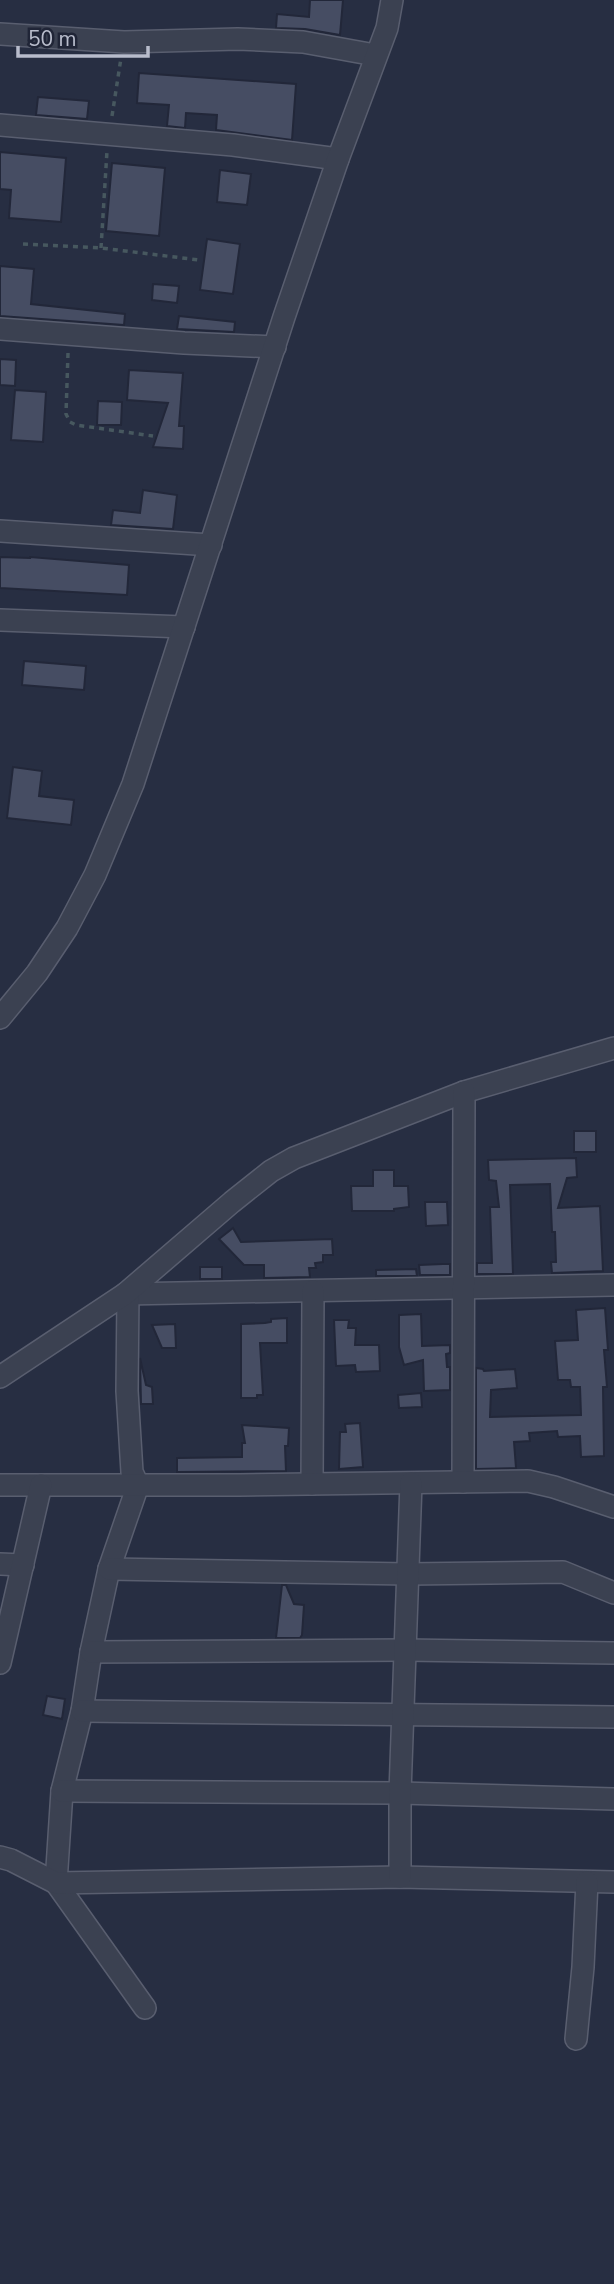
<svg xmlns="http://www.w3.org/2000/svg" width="614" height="2284" viewBox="0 0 614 2284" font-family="'Nunito Sans',sans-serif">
	<rect width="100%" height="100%" fill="#272e42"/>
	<!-- building -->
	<g fill="#464d63" stroke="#222739" stroke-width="2">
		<polygon points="310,0 343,0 340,35 305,29 276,28 277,14 309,17"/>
		<polygon points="139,73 296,84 292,140 216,130 217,115 186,113 185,128 167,126 169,105 137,103"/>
		<polygon points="38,97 89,101 87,119 36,115"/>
		<polygon points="0,152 66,158 61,222 9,218 11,190 0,189"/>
		<polygon points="112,163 165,168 159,236 106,231"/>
		<polygon points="220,170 251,174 247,205 217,202"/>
		<polygon points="207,239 240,244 233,294 200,290"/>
		<polygon points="0,266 34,269 31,304 125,314 124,325 0,316"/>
		<polygon points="153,284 179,286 177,303 152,300"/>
		<polygon points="179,316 235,322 234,332 177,329"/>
		<polygon points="0,359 16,360 15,386 0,385"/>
		<polygon points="129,370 183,373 179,426 184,426 183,449 153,447 168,403 127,400"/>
		<polygon points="15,390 46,392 43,442 11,440"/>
		<polygon points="98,401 122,402 121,425 97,425"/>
		<polygon points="143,490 177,495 173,529 111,525 113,510 140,513"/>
		<polygon points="0,557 30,558 30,557 129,565 127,595 0,588"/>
		<polygon points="24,661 86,666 84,690 22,685"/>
		<polygon points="13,767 42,771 39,796 74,800 71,825 7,818"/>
		<rect x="574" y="1131" width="22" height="21"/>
		<polygon points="576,1158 577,1177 567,1178 558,1208 600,1206 603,1271 552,1273 551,1262 556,1262 555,1232 552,1232 550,1184 510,1185 513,1274 477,1274 477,1263 492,1263 490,1207 499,1207 496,1181 489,1180 488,1160"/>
		<polygon points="373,1170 394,1170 394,1186 408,1186 409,1207 394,1209 394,1211 352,1211 351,1186 373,1186"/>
		<polygon points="425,1202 447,1202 448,1225 426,1226"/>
		<polygon points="233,1228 241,1242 332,1239 333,1255 323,1255 323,1262 315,1263 316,1268 309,1268 310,1277 264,1278 264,1265 244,1265 219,1239"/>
		<polygon points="443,1264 450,1264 450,1275 420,1275 419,1265"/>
		<rect x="200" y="1267" width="22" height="12"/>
		<polygon points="416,1269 417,1276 376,1276 376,1270"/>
		<polygon points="605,1308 608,1350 604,1350 607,1387 603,1387 604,1456 581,1457 580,1436 558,1437 557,1431 529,1433 530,1441 514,1442 516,1468 476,1469 476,1368 483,1369 484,1371 515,1369 517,1388 491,1390 490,1417 581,1415 580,1387 571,1387 570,1380 558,1380 555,1341 578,1340 576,1310"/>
		<polygon points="421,1314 422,1346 450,1345 450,1353 446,1354 447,1367 450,1367 450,1390 424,1391 423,1360 404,1365 399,1347 399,1315"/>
		<polygon points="287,1318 287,1343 260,1343 263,1395 257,1395 257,1398 241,1398 241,1324 265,1323 271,1322 271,1319"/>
		<polygon points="334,1320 349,1320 348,1328 356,1328 355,1345 379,1345 380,1371 356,1372 355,1365 336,1366"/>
		<polygon points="175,1324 176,1348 162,1348 152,1325"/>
		<polygon points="140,1358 146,1385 152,1387 153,1404 141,1404"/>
		<polygon points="421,1393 422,1407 399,1408 398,1395"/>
		<polygon points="360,1423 363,1467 339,1469 340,1432 346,1432 345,1424"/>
		<polygon points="242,1425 289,1428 288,1446 285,1446 286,1471 177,1472 177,1458 242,1457 242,1443 245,1443"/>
		<polygon points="282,1585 286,1585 294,1604 304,1605 302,1635 300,1638 276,1638"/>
		<polygon points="47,1696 65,1699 62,1719 43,1715"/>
	</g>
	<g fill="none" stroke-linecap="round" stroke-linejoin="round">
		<!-- minor casing -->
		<g stroke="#595e6f" stroke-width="24">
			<g id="minor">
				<polyline points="0,34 124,42 238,39 303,42 375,55"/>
				<polyline points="0,125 233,145 338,159"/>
				<polyline points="0,329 184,343 275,347"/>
				<polyline points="0,531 211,545"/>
				<polyline points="0,620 184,627"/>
				<polyline points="0,1018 37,973 67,928 95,875 133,784 284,317 338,159 387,28 392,0"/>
				<polyline points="125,1294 614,1285"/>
				<polyline points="128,1294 127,1391 132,1472 138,1485 109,1569 91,1652 82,1711 62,1791 56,1883 145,2008"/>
				<polyline points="0,1377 125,1294 232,1202 271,1171 294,1158 464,1092 614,1048"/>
				<polyline points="463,1482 464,1092"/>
				<polyline points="312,1484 313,1291"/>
				<polyline points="0,1485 239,1485 528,1481 554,1487 614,1507"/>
				<polyline points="0,1564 23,1565"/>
				<polyline points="109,1569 408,1574 563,1572 614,1593"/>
				<polyline points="91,1652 405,1650 614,1653"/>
				<polyline points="0,1663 41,1485"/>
				<polyline points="82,1711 614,1717"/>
				<polyline points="62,1791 400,1793 614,1799"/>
				<polyline points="0,1857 11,1860 56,1883 400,1877 614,1882"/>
				<polyline points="400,1877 400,1793 411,1483"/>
				<polyline points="576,2039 583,1967 587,1882"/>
			</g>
		</g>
		<!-- path -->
		<g stroke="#47585f" stroke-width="3.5" stroke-dasharray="5 5" stroke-linecap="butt">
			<polyline points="112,116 121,58"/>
			<polyline points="23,244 101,248 199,260"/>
			<polyline points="101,248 107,151"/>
			<polyline points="68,353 66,414 70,422 76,425 153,436"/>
		</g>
		<!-- minor -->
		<use href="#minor" stroke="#3b4151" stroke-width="21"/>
	</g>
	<!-- scale -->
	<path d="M18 46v10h130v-10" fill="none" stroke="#b8bccb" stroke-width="3.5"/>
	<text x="28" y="46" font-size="21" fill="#b8bccb" stroke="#202537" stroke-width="5" paint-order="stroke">50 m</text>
</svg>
